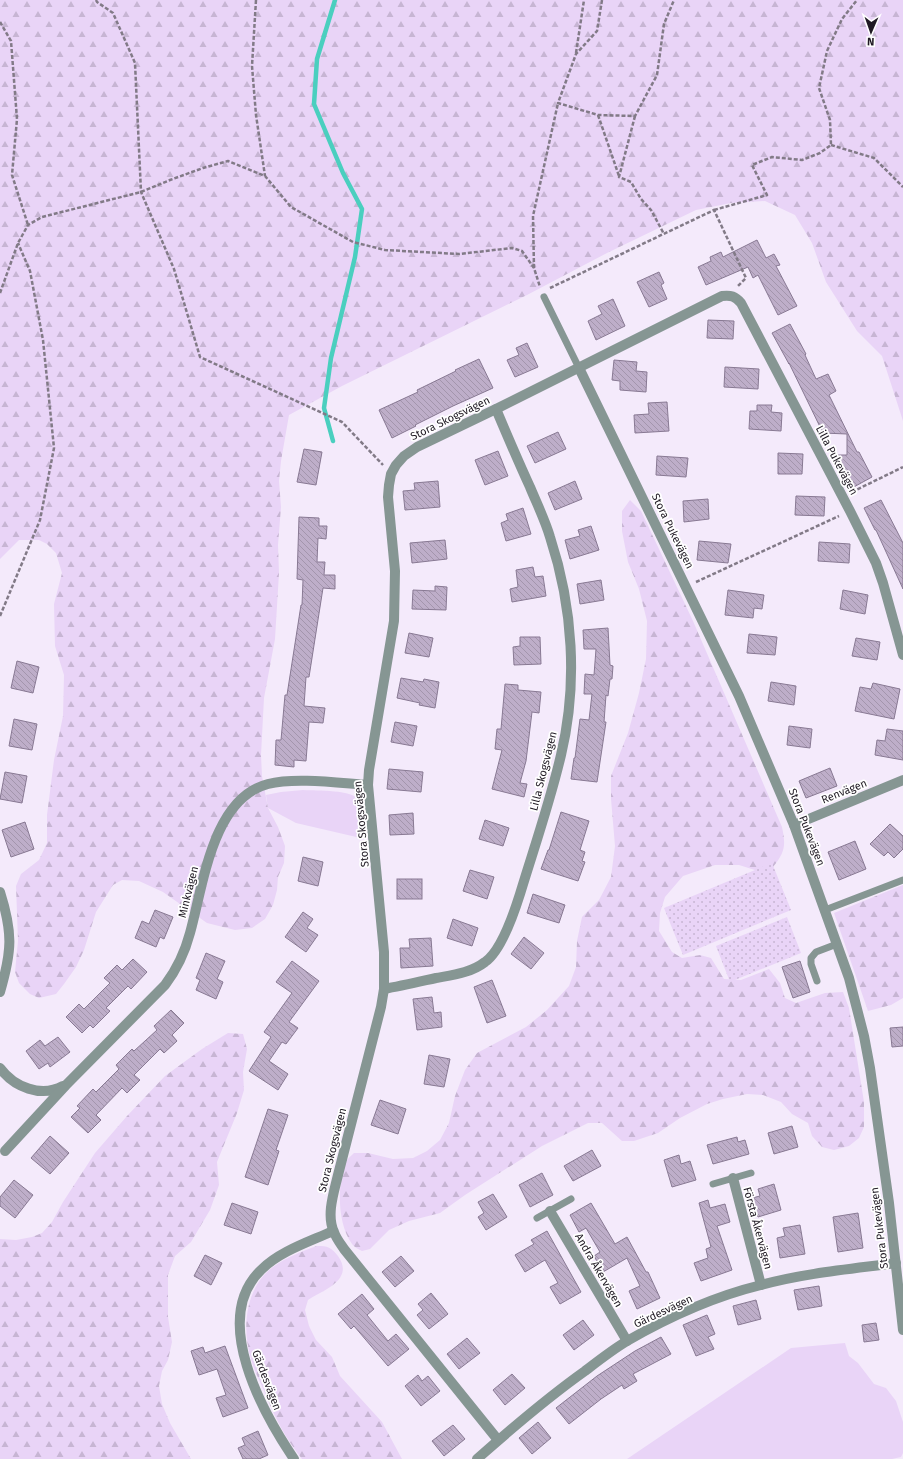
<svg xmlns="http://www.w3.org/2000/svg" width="903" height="1459" viewBox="0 0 903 1459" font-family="'Fira Sans',sans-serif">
	<defs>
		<pattern id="forest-firs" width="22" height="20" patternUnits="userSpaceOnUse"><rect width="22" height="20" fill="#e9d4f7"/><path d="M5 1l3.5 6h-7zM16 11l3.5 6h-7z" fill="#c7b5d3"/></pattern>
		<pattern id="park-dots" width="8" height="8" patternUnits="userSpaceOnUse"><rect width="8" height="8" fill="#e9d4f7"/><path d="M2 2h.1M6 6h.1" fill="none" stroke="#c7b5d3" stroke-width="1.8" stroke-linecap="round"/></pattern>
		<pattern id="building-back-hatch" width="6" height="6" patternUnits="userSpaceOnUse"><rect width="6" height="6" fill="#beaec9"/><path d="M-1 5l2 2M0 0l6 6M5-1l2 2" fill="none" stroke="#a395ac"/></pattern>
	</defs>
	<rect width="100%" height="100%" fill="#f4eafb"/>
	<!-- grass -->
	<g fill="#e9d4f7">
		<path d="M303,790C318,791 352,789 360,801L365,839L296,823L268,808L266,795L281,792Z"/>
		<polygon points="845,1343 849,1356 858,1363 874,1384 886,1388 896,1401 903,1422 903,1453 901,1457 892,1459 627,1459 791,1348"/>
	</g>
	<!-- forest -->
	<g fill="url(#forest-firs)">
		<polygon points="0,0 903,0 903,421 882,356 857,331 826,282 812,243 795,215 765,201 731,203 696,210 607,253 527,295 342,386 289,415 281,461 279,481 281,507 278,545 279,573 275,639 264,698 261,755 262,776 268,808 278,827 285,846 284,863 278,877 277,890 273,905 265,919 252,928 235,930 207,923 163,892 139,881 122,880 113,885 96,912 84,950 76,967 64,984 56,994 39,998 30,994 19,983 15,972 18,941 16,886 21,874 39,860 47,843 47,815 54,760 63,716 64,675 55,646 54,604 62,573 56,553 47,544 39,540 19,540 0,559"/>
		<path d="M630,500L641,511L693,621L782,827C786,846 785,852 773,867L758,871L739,865H715L683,876L665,897L660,913L659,931L672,952L682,958L700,955L711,958L724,979L741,980L769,969L780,983L785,998L796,1003L825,993L843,992L849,1008L864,1102V1127L859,1138L849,1146L834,1150L822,1147L812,1136L808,1123L792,1114L781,1102L763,1095L747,1094L723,1099L707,1104L680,1118L658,1133L634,1141H622L602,1123H588L542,1146L465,1195L440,1213L409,1221L389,1230L370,1249L362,1251C358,1249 354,1247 352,1244C337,1223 337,1185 346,1162C347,1159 351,1156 354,1153H368L393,1159L413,1158L427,1151L440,1140L449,1123L455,1096L465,1070L477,1053L526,1027L547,1010L569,986L576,967L577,941L582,917L599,900L611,877L615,846L611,799V776L628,733L639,693L646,659L647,621L639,589L628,562L622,531V511Z"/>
		<polygon points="903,885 903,998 891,1005 868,1011 834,913"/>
		<polygon points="228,1033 243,1034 247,1049 243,1072 244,1090 237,1113 217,1162 219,1185 210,1210 191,1242 175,1256 168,1275 168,1317 172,1342 168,1360 162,1371 159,1386 162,1404 170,1423 191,1459 0,1459 0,1239 16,1240 32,1237 42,1233 52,1222 63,1202 95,1153 127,1116 165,1076 202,1049"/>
		<path d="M317,1246C328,1246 331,1247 338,1256C355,1280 323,1290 308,1300L305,1310L309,1326L316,1340L332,1357L340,1376L382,1422L402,1459H302C286,1439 274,1416 265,1393C260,1382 254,1370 251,1359C242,1330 245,1292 268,1271C280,1260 302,1251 317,1246Z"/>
	</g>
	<!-- park -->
	<g fill="url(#park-dots)">
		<polygon points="772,863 791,910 683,955 664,908"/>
		<polygon points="787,917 801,953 730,982 716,946"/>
	</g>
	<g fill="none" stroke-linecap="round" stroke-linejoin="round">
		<!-- stream -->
		<polyline stroke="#4acfbf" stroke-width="4.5" points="333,441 324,408 331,358 355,257 362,209 343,173 314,104 317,59 335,0"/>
	</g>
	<!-- building -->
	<g fill="url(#building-back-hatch)" stroke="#887993">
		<polygon points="757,240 766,258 774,254 780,265 776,266 797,306 778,315 758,275 753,278 748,267 706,285 698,267 711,261 710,257 721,252 723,257"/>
		<polygon points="659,272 664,283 661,285 667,299 649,307 637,282"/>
		<polygon points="613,299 625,326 596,340 588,321 602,314 598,306"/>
		<polygon points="708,320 734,321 733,339 707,338"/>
		<polygon points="790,324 806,354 805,355 816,379 828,374 836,391 829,395 857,452 859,452 872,477 852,488 835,455 847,455 847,434 823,433 789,363 789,364 772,333"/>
		<polygon points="527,343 538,367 515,377 507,360 519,355 516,348"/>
		<polygon points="479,359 493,388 453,406 415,425 416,426 392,438 379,410 418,392 417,390 456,371 455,370"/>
		<polygon points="614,360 637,362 636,371 647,372 646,392 620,390 620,381 612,380"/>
		<polygon points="725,367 759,369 758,389 724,387"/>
		<polygon points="667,402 669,431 635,433 634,415 649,414 648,403"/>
		<polygon points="757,405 772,405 771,412 782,413 781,431 749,429 750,411 757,411"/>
		<polygon points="558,432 566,449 535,463 527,446"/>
		<polygon points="304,449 322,452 316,485 297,482"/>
		<polygon points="498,451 508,476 485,485 475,460"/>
		<polygon points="778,453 803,454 802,474 778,474"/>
		<polygon points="657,456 688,458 686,477 656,475"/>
		<polygon points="438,481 440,507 405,510 403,491 415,490 414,483"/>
		<polygon points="575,481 582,499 555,510 548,493"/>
		<polygon points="796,496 825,497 824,516 795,515"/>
		<polygon points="708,499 709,519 684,522 683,501"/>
		<polygon points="881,500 903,543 903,589 876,530 875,530 864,508"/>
		<polygon points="523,508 531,534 506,541 501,523 508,520 506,514"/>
		<polygon points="299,517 319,518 319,526 327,526 326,539 318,538 317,562 325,562 324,575 335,575 335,589 323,588 309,677 306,677 304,706 325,708 323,723 309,722 306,761 294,760 294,767 275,765 276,740 281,740 285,695 287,695 301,605 302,605 303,580 297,579"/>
		<polygon points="591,526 599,550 570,559 565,540 580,536 578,530"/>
		<polygon points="445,540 447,559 412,563 410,543"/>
		<polygon points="699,541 731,544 728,563 697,560"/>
		<polygon points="819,542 850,544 849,563 818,561"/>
		<polygon points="533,567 535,577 543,576 546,596 512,602 510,589 518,587 516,570"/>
		<polygon points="601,580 604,600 580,604 577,584"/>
		<polygon points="435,586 447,587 446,610 412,609 413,590 435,591"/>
		<polygon points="728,590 764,595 762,609 754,608 753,618 725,615"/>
		<polygon points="843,590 868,595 865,614 840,609"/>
		<polygon points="608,628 610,665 613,666 612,679 610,679 608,696 606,695 604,722 606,722 597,782 571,779 574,758 575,758 580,719 589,720 592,694 584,694 585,674 594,675 596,649 584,649 583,630"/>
		<polygon points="409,633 433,638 429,657 405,653"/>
		<polygon points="749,634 777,637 775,655 747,653"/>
		<polygon points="520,637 540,637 541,664 514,665 513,647 520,646"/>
		<polygon points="856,638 880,642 877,660 852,656"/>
		<polygon points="17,661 39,667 33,693 11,688"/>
		<polygon points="401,678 423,682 424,679 439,682 435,708 419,705 420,703 397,698"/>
		<polygon points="771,682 796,686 794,705 768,701"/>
		<polygon points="873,683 900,689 894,719 855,711 860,687 871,689"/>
		<polygon points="505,684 518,685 518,690 541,692 539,713 532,712 526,761 520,783 527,784 524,797 492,789 502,750 495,749 497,729 501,729"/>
		<polygon points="14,719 37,724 32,750 9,746"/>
		<polygon points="395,722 417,726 413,746 391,742"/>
		<polygon points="789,726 812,729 810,748 787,745"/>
		<polygon points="887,729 903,731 903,760 875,755 877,740 885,741"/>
		<polygon points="830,768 837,786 806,798 799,781"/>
		<polygon points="389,769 423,772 421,792 387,789"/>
		<polygon points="5,772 27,776 22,803 0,799"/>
		<polygon points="561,812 589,821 580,850 585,852 582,861 585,862 578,881 541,869 548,850 549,850"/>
		<polygon points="413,813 414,834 390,835 389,815"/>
		<polygon points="485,820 509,828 503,846 479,839"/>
		<polygon points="25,822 34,849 11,857 2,830"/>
		<polygon points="890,824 903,836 903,849 894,858 888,852 884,856 870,844"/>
		<polygon points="855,841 866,869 839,880 828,852"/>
		<polygon points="303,857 323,862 318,886 298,881"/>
		<polygon points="470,870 494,877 487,899 463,891"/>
		<rect x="397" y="879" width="25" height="20"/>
		<polygon points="533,894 565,905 559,923 527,913"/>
		<polygon points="155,910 173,917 164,939 160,937 156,947 135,938 142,921 149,924"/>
		<polygon points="303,912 313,919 307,928 318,935 306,952 285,937"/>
		<polygon points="453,919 478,928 472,946 447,938"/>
		<polygon points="524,937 544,953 531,969 511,954"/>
		<polygon points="431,938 433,966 401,968 400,948 410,948 409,939"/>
		<polygon points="206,953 225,961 217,979 223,982 216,999 196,990 200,980 196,978"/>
		<polygon points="133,959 147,972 131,989 128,986 106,1008 110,1011 93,1028 90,1025 82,1033 66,1017 79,1004 84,1009 110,983 104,978 117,965 122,970"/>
		<polygon points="292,961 319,981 289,1022 298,1028 286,1044 282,1042 269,1061 288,1074 278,1090 249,1071 271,1037 264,1032 292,993 276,982"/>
		<polygon points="800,961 810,992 793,998 782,967"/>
		<polygon points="492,980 506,1016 487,1023 474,987"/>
		<polygon points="432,997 434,1013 441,1012 442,1027 417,1030 413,999"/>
		<polygon points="171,1010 184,1023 172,1035 177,1041 164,1053 160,1049 134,1075 140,1080 127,1093 122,1088 96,1115 101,1120 88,1133 71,1117 80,1108 77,1106 93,1089 96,1092 119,1069 116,1065 132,1049 134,1051 157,1030 154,1026"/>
		<polygon points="903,1027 903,1046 892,1047 890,1028"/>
		<polygon points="58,1037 70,1052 50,1067 48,1063 39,1069 26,1051 40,1040 45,1046"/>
		<polygon points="429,1055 450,1059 444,1087 424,1084"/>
		<polygon points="380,1100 406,1109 398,1134 371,1125"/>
		<polygon points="268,1109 288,1115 276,1150 279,1151 268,1185 245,1177"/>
		<polygon points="792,1126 798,1147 774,1154 768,1133"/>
		<polygon points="50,1136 69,1153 50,1174 31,1158"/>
		<polygon points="737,1137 738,1142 745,1140 749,1154 713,1164 707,1145"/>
		<polygon points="592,1150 601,1166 573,1181 564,1166"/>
		<polygon points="679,1155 681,1164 690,1161 696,1180 672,1187 664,1160"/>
		<polygon points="542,1173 553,1195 530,1207 519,1185"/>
		<polygon points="14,1180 33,1195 15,1218 0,1206 0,1197"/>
		<polygon points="774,1184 781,1210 758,1217 752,1198 760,1196 758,1189"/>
		<polygon points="493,1194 507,1217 486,1230 478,1217 484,1213 478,1202"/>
		<polygon points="708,1200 710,1208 725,1204 730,1222 717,1226 732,1270 701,1281 694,1263 708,1258 706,1249 711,1247 699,1203"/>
		<polygon points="232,1203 258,1212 251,1234 224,1225"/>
		<polygon points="591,1203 615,1244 627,1237 646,1272 648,1272 660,1298 637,1309 629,1291 640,1286 627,1258 603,1272 594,1256 600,1252 586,1228 579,1232 570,1215"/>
		<polygon points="858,1213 863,1248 838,1252 833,1217"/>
		<polygon points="800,1225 805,1254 780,1258 777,1238 785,1236 783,1228"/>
		<polygon points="547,1231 581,1292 560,1304 550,1287 558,1283 545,1260 525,1272 515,1255 534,1244 531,1240"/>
		<polygon points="205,1255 222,1263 211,1285 194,1276"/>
		<polygon points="401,1256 414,1271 395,1287 382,1272"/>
		<polygon points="819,1286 822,1306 798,1310 794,1290"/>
		<polygon points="431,1293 448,1314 429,1329 417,1315 423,1310 418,1304"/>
		<polygon points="362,1294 374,1309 367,1315 388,1341 396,1334 409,1349 388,1366 354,1326 351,1329 338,1314"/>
		<polygon points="756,1300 761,1319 738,1325 733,1306"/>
		<polygon points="707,1315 715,1334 708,1337 714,1349 696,1356 683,1325"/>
		<polygon points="583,1320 594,1335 574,1350 563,1335"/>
		<polygon points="876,1323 879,1340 864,1342 862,1325"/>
		<polygon points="661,1337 671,1354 633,1374 637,1381 624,1389 622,1385 601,1399 569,1424 556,1408 597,1376 635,1351"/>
		<polygon points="467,1338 480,1353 459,1369 447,1354"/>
		<polygon points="225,1346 248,1408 223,1417 216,1398 226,1395 217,1369 199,1375 191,1351 203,1347 205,1353"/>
		<polygon points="512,1374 525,1388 505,1405 493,1390"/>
		<polygon points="418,1375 422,1381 428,1376 440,1391 421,1406 405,1386"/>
		<polygon points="538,1422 551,1438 532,1454 519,1438"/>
		<polygon points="453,1425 465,1439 444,1456 432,1441"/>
		<polygon points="258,1431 268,1455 259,1459 243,1459 238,1448 245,1445 242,1438"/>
	</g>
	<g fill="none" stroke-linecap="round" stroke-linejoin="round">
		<!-- path -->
		<g stroke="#827a87" stroke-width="2.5" stroke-dasharray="4 2" stroke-linecap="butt">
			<polyline points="96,0 97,2 113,13 135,63 141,192 174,269 200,357 342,422 383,465"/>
			<polyline points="256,0 252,66 256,115 265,176"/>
			<polyline points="602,0 597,31 576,54 558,103 598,115 635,116 657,75 664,24 674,0"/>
			<polyline points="0,22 11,41 17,119 12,175 28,225"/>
			<polyline points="576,53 584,0"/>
			<polyline points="598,115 619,176"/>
			<polyline points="635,116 619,177 631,182 641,199 651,210 664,234"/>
			<polyline points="831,145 874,158 903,187"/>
			<polyline points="714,210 767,195 752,165 772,157 802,160 820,153 831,145 830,120 819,88 827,51 842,19 857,0"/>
			<polyline points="534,268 533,216 558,103"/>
			<polyline points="550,288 714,210 746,278 738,286"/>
			<polyline points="0,293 18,243 28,225 42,217 141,192 170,180 203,168 228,161 265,176 291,207 353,242 385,250 459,254 512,248 522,251 534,268 540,287"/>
			<polyline points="852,492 903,467"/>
			<polyline points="696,582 839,516"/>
			<polyline points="0,616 40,520 54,448 43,340 30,271 18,243"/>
		</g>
		<!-- service -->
		<g stroke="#869693" stroke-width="7">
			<polyline points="544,297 579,368"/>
			<polyline points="825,910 903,880"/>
			<polyline points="817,981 811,964 811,958 816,952 837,944"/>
			<polyline points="713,1184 751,1173"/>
			<polyline points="537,1218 571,1199"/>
		</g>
		<!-- minor -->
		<g stroke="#869693" stroke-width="10">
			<polyline points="579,368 739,696 794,825 849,978 864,1036 870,1068 889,1203 903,1330"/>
			<polyline points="794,825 903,780"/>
			<path d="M0,892C13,933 12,951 0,992"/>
			<path d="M384,989C401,986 418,982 436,978C452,975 471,973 485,962C501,951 514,913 520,894C534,848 550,802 561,755C578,684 573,607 550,537C545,520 537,504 530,487C518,461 507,435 496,409"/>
			<path d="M0,1068C14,1087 41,1098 63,1086"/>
			<path d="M5,1151L66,1085L165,985C177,969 185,952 190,933C203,887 212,798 268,784C295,777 339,783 368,785"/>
			<polyline points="733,1178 761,1285"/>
			<polyline points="550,1211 627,1341"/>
			<path d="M498,1440L344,1249C340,1243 336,1238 334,1232C326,1215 334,1192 338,1175L381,1007L384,989V952L368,785L369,770L394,621L395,571L388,497L389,485L391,474L396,465L404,456L417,447L496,409L722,296C731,295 735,296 741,303L850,511L876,563L883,583L903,655"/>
			<path d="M294,1459C263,1413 210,1319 261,1270C280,1251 309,1242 333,1231"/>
			<path d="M477,1459C512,1428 547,1398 585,1371C598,1361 612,1350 627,1341C667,1318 716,1296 761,1285C805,1273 851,1269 896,1263"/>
		</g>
	</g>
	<g text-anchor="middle" stroke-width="3.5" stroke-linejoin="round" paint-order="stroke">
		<!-- street labels -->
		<g font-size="11" fill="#1f1923" stroke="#fff">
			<text transform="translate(450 418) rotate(-26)" y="4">Stora Skogsvägen</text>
			<text transform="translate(837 460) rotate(62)" y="4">Lilla Pukevägen</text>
			<text transform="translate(673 531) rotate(64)" y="4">Stora Pukevägen</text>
			<text transform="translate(543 771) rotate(-76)" y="4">Lilla Skogsvägen</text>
			<text transform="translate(844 791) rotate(-22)" y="4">Renvägen</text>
			<text transform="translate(361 824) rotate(-95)" y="4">Stora Skogsvägen</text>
			<text transform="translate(807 827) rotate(69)" y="4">Stora Pukevägen</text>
			<text transform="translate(188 892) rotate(-76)" y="4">Minkvägen</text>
			<text transform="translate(332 1150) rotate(-76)" y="4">Stora Skogsvägen</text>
			<text transform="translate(758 1228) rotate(75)" y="4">Första Åkervägen</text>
			<text transform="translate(879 1228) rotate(-97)" y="4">Stora Pukevägen</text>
			<text transform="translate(599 1270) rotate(60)" y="4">Andra Åkervägen</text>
			<text transform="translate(663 1311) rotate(-25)" y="4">Gärdesvägen</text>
			<text transform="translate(267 1380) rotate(69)" y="4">Gärdesvägen</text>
		</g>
	</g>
	<!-- north arrow -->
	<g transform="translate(871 32) rotate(182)" stroke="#ffffff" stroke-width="3" paint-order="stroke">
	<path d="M0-3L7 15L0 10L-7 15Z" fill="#1f1923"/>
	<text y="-6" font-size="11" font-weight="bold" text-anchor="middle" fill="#1f1923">N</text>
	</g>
</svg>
